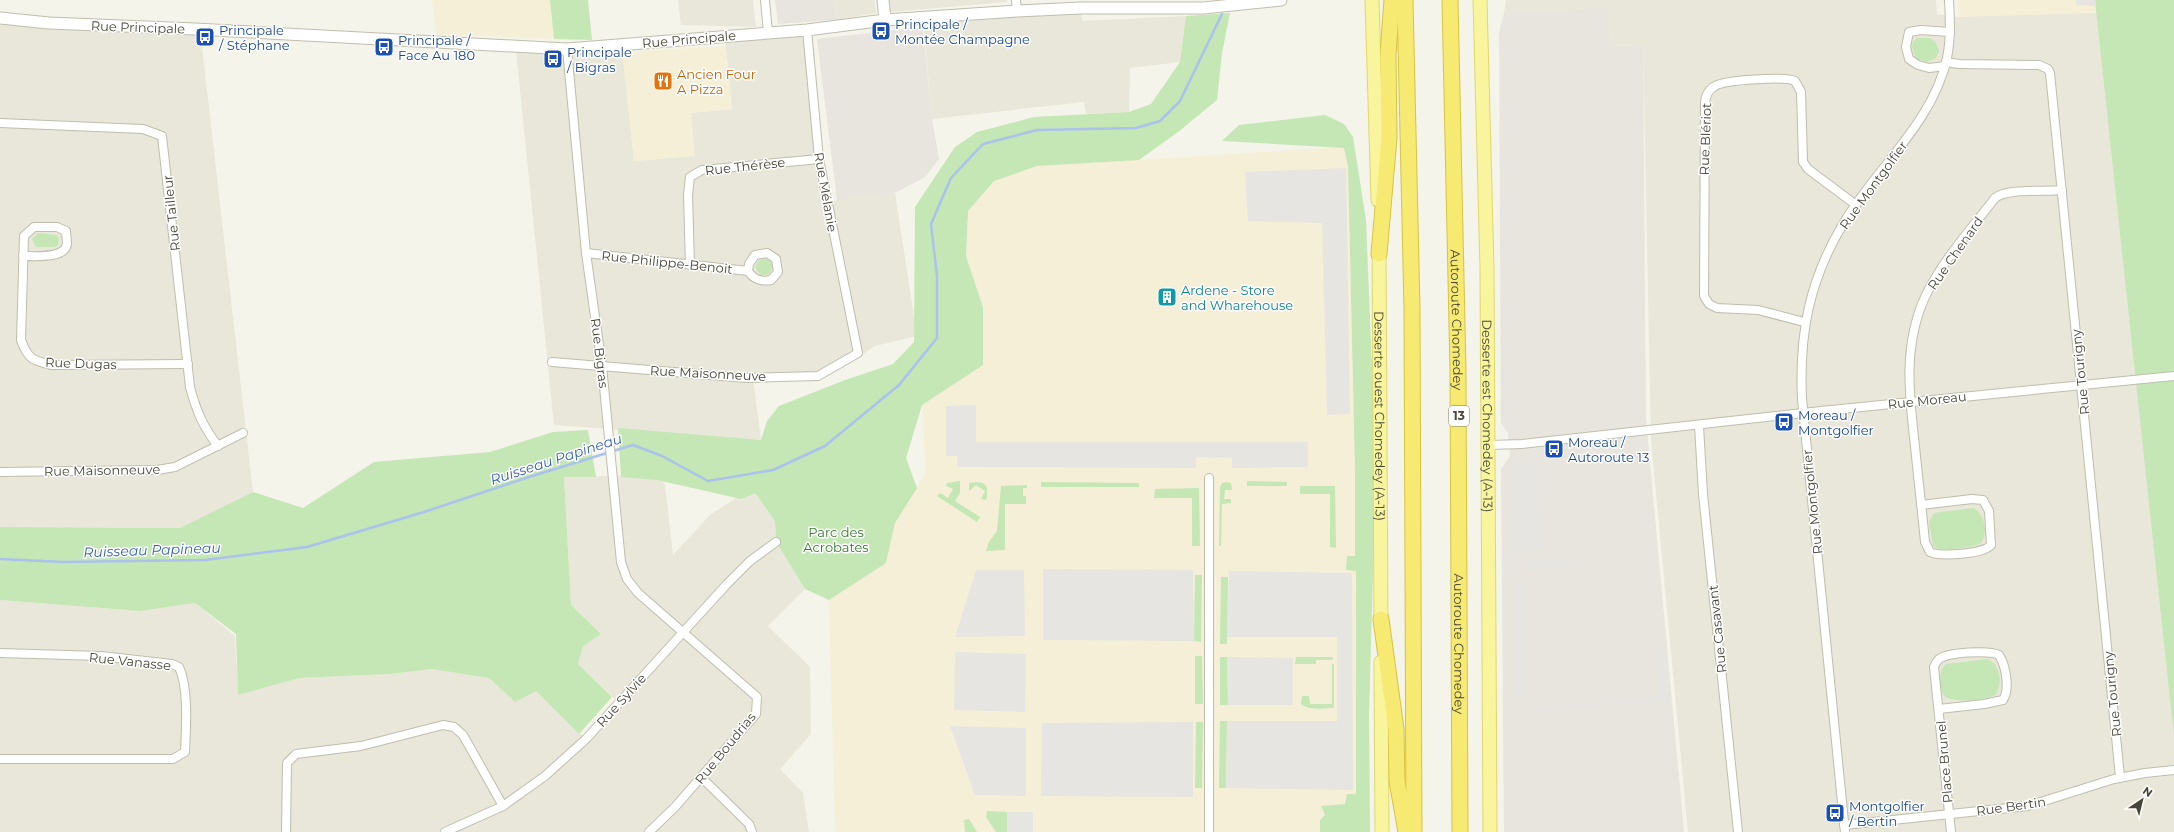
<svg xmlns="http://www.w3.org/2000/svg" width="2174" height="832" viewBox="0 0 2174 832" font-family="Montserrat,sans-serif">
	<rect width="100%" height="100%" fill="#f4f4ea"/>
	<!-- residential -->
	<g fill="#e8e7d9">
		<polygon points="678,0 753,0 756,27 681,25"/>
		<polygon points="834,0 875,0 876,13 836,20"/>
		<polygon points="888,0 1007,0 1007,2 889,12"/>
		<polygon points="1506,0 1936,0 1937,14 1959,17 2099,6 2174,735 2174,832 1688,832 1651,441 1643,45 1611,46 1609,7 1504,13"/>
		<polygon points="1081,8 1082,21 1186,16 1180,62 1130,68 1129,112 1086,114 1084,102 932,119 923,18"/>
		<polygon points="0,18 200,29 253,492 180,528 0,527"/>
		<polygon points="805,35 816,166 823,207 837,200 895,193 917,336 875,346 863,354 819,374 753,378 761,440 554,425 516,50 622,47 634,161 694,156 690,113 732,109 725,40"/>
		<polygon points="658,475 665,485 673,555 710,515 751,488 775,521 776,542 805,589 768,626 810,667 811,734 780,769 803,793 809,832 0,832 0,600 140,611 195,603 235,636 238,695 299,678 391,674 432,669 489,678 515,702 536,691 586,739 619,703 578,664 583,646 601,634 571,605 564,477"/>
	</g>
	<!-- commercial -->
	<g fill="#f5efd7">
		<polygon points="432,0 550,0 554,39 436,34"/>
		<polygon points="1958,0 2095,0 2097,13 1959,17"/>
		<polygon points="726,46 732,109 691,113 695,156 634,161 622,52"/>
		<polygon points="1344,147 1348,166 1355,471 1355,556 1346,570 1356,571 1356,832 835,832 829,600 886,563 895,523 926,472 922,405 983,365 983,307 966,256 968,211 994,181 1037,166"/>
	</g>
	<!-- industrial -->
	<g fill="#e7e5de">
		<polygon points="775,0 834,0 836,20 778,24"/>
		<polygon points="1609,7 1611,46 1643,45 1646,419 1684,832 1504,832 1501,469 1510,456 1508,433 1501,423 1499,33 1504,13"/>
		<polygon points="923,27 932,119 939,159 925,177 895,193 837,200 817,39"/>
	</g>
	<!-- green -->
	<g fill="#c5e6b5">
		<polygon points="550,0 588,0 592,40 554,39"/>
		<polygon points="2095,0 2174,0 2174,736"/>
		<polygon points="1230,13 1222,53 1217,100 1178,132 1139,160 1037,166 994,181 968,211 966,256 983,307 983,365 922,405 906,458 917,488 895,523 886,563 829,600 805,589 776,542 775,521 755,493 741,499 657,480 621,477 618,428 761,440 767,421 779,406 845,380 893,364 914,342 915,207 955,147 977,132 1034,117 1129,112 1151,104 1180,62 1186,16"/>
		<polygon points="1917,38 1929,38 1935,41 1939,51 1936,58 1927,62 1916,58 1912,47 1913,42"/>
		<polygon points="1325,115 1344,124 1353,137 1366,220 1376,468 1369,716 1370,832 1320,832 1320,820 1325,815 1321,806 1345,804 1347,794 1356,794 1356,571 1346,570 1347,556 1355,556 1355,471 1348,166 1344,148 1222,141 1239,125"/>
		<polygon points="38,233 56,235 59,238 58,245 54,247 36,247 32,239"/>
		<circle cx="764" cy="267" r="8"/>
		<polygon points="588,430 596,477 564,477 571,605 601,634 583,646 578,664 612,697 579,734 536,691 515,702 489,678 432,669 391,674 299,678 238,695 236,634 195,603 140,611 0,600 0,527 180,528 253,492 303,508 374,462 490,452 553,432"/>
		<polygon points="960,481 960,493 955,501 980,517 977,522 937,496 940,493 948,498 953,489 946,486 947,483"/>
		<polygon points="1247,481 1287,482 1287,486 1247,486"/>
		<polygon points="977,482 983,483 987,487 987,498 985,500 981,499 985,491 976,485 969,491 969,483"/>
		<polygon points="1041,482 1139,483 1139,487 1041,487"/>
		<polygon points="1227,482 1231,483 1232,490 1225,490 1224,499 1231,499 1231,503 1222,504 1221,546 1219,546 1220,487 1222,483"/>
		<polygon points="1027,485 1027,488 1023,488 1023,496 1026,496 1026,504 1005,504 1005,550 986,551 989,542 997,531 1001,486"/>
		<polygon points="1300,486 1335,486 1336,548 1330,547 1330,494 1300,494"/>
		<polygon points="1199,488 1200,546 1192,546 1192,498 1154,498 1155,489"/>
		<path d="M1973,508C1984,512 1989,534 1981,543C1976,547 1948,550 1941,549C1938,549 1935,547 1933,545L1929,522L1934,513Z"/>
		<polygon points="1195,575 1202,575 1201,642 1194,641"/>
		<polygon points="1221,577 1228,577 1227,644 1220,644"/>
		<polygon points="1195,656 1202,656 1203,704 1195,704"/>
		<polygon points="1220,657 1227,657 1228,705 1220,705"/>
		<polygon points="1296,657 1333,657 1333,660 1316,660 1316,664 1295,664"/>
		<path d="M1987,659C2000,663 2003,683 1996,694C1987,701 1953,703 1944,696C1939,687 1938,671 1946,664Z"/>
		<path d="M1332,664H1334V708C1324,708 1309,711 1301,704L1302,696H1309L1310,704H1332Z"/>
		<polygon points="1220,721 1227,721 1226,788 1219,788"/>
		<polygon points="1196,722 1203,722 1202,788 1195,788"/>
		<polygon points="987,811 1007,812 1007,832 996,832 986,817"/>
		<polygon points="969,819 977,832 965,832 964,820"/>
	</g>
	<!-- parking -->
	<g fill="#e6e5e1">
		<polygon points="2076,0 2095,0 2096,6 2076,5"/>
		<polygon points="1346,168 1350,414 1327,415 1322,223 1248,221 1245,172"/>
		<polygon points="976,405 976,442 1308,442 1308,467 1232,468 1232,458 1196,457 1196,468 957,467 957,456 946,456 946,406"/>
		<polygon points="1535,463 1544,549 1537,551 1514,548 1513,465"/>
		<polygon points="1568,557 1568,566 1525,569 1525,561"/>
		<polygon points="1043,569 1193,570 1194,641 1043,640"/>
		<polygon points="976,570 1024,570 1025,636 955,637"/>
		<polygon points="1229,571 1352,573 1353,790 1226,788 1227,721 1337,721 1337,637 1227,637"/>
		<polygon points="1524,582 1525,694 1516,698 1516,587"/>
		<polygon points="1656,645 1664,645 1668,700 1519,714 1518,710 1660,696"/>
		<polygon points="955,652 1026,654 1025,712 954,710"/>
		<polygon points="1227,657 1293,658 1293,705 1228,705"/>
		<polygon points="1193,722 1193,797 1041,796 1042,723"/>
		<polygon points="950,726 1026,728 1026,796 975,795"/>
		<rect x="1007" y="812" width="26" height="20"/>
	</g>
	<g fill="none" stroke-linecap="round" stroke-linejoin="round">
		<!-- stream -->
		<polyline stroke="#aac2ed" stroke-width="2.5" points="0,559 63,562 205,560 307,547 424,512 529,477 633,445 662,456 708,481 773,470 825,446 899,385 937,338 937,276 931,224 951,178 983,144 1037,130 1136,128 1160,121 1180,101 1222,14"/>
		<!-- minor casing -->
		<g stroke="#bfbead" stroke-width="10">
			<g id="minor">
				<polyline points="765,0 768,33"/>
				<polyline points="1016,0 1017,11"/>
				<polyline points="567,49 586,253 602,366 621,562 627,579 638,593 757,697 756,714 675,807 649,832"/>
				<polyline points="1946,62 1959,64 2039,65 2048,69 2050,73 2120,777"/>
				<polyline points="1945,66 1929,68 1918,65 1909,59 1906,47 1909,32 1921,30 1950,32"/>
				<path d="M0,123L143,129L162,136L190,387C196,410 203,427 218,446"/>
				<path d="M586,253L748,271C753,279 762,282 771,280L778,272L776,259L767,253L755,255L749,264L748,271"/>
				<path d="M23,256C34,256 65,259 67,244C67,240 66,235 66,231L57,227H34L24,236L21,340C28,359 32,360 51,365L188,364"/>
				<polyline points="690,265 688,195 690,177 702,170 819,159"/>
				<path d="M1804,322L1758,310L1717,308L1709,304L1704,296L1705,104C1705,97 1708,90 1715,86C1725,80 1784,76 1795,81L1801,92L1803,162L1808,169L1856,205"/>
				<polyline points="552,362 747,378 818,376 858,353 819,159 807,30"/>
				<polyline points="1699,426 1703,494 1738,832"/>
				<polyline points="1489,445 1522,444 1821,411 2174,376"/>
				<polyline points="0,472 157,470 175,467 243,433"/>
				<polyline points="1209,478 1209,832"/>
				<path d="M1921,505L1972,499L1983,500L1989,511L1991,545C1984,554 1940,557 1930,552L1925,542C1922,510 1918,478 1915,446C1909,395 1903,345 1925,297C1942,261 1971,229 1995,198C2008,188 2044,192 2062,190"/>
				<path d="M0,653L101,656L172,664L179,667C189,689 186,728 185,752L173,759H0"/>
				<path d="M1939,709L1984,704L2003,700C2010,689 2006,666 1999,655C1989,650 1949,652 1939,659C1937,661 1935,664 1934,667L1951,832"/>
				<polyline points="701,777 749,824 752,832"/>
				<polyline points="1844,825 2028,806 2114,779 2145,773 2174,770"/>
				<polyline points="286,832 287,763 296,754 361,746 443,725 454,727 463,735 503,806"/>
				<polyline points="445,832 503,806 545,776 586,739 727,584 750,561 776,542"/>
				<path d="M1845,832L1802,399C1799,334 1809,281 1843,224C1876,168 1933,123 1947,58C1951,38 1950,19 1949,0"/>
			</g>
		</g>
		<!-- tertiary casing -->
		<g stroke="#bfbead" stroke-width="13">
			<g id="tertiary">
				<polyline points="883,0 885,20"/>
				<polyline points="0,18 49,23 195,29 567,49 807,30 885,20 1017,11 1081,8 1203,8 1281,0"/>
			</g>
		</g>
		<!-- primary casing -->
		<g stroke="#dfd76e" stroke-width="15">
			<g id="primary">
				<polyline points="1372,0 1378,200"/>
				<path id="s1" d="M1480,0L1487,268L1490,832"/>
				<path id="s2" d="M1379,244L1381,628"/>
				<polyline points="1381,662 1382,832"/>
			</g>
		</g>
		<!-- motorway casing -->
		<g stroke="#d6c342" stroke-width="17">
			<g id="motorway">
				<polyline points="1405,0 1412,309 1414,832"/>
				<path id="s3" d="M1450,0L1458,371L1460,832"/>
				<polyline points="1379,254 1389,138 1388,54 1392,0"/>
				<polyline points="1381,619 1396,729 1397,781 1406,832"/>
			</g>
		</g>
		<!-- minor -->
		<use href="#minor" stroke="#fff" stroke-width="8"/>
		<!-- tertiary -->
		<use href="#tertiary" stroke="#fff" stroke-width="11"/>
		<!-- primary -->
		<use href="#primary" stroke="#f9f59e" stroke-width="13"/>
		<!-- motorway -->
		<use href="#motorway" stroke="#f7ea73" stroke-width="15"/>
	</g>
	<!-- icons -->
	<defs>
		<g id="bus-square" transform="scale(1)"><rect x="-9" y="-9" width="18" height="18" rx="4" fill="#1a4fb4" stroke="#fff"/><path d="M-5-6H5V4H4V6H2V4H-2V6H-4V4H-5ZM-3.5-4V0h7V-4ZM-3.5 1.2v1.5H-2V1.2ZM2 1.2v1.5H3.5V1.2Z" fill="#fff"/></g>
		<g id="restaurant-square" transform="scale(1)"><rect x="-9" y="-9" width="18" height="18" rx="4" fill="#e8710a" stroke="#fff"/><path d="M-5-6h1v4h1v-4h1v4h1v-4h1v5L-1.5 .5V6h-2V.5L-5-1ZM5-6V6H3V1.5H1.5Q1.5-4 5-6Z" fill="#fff"/></g>
		<g id="building-square" transform="scale(1)"><rect x="-9" y="-9" width="18" height="18" rx="4" fill="#0f9aa8" stroke="#fff"/><path d="M-4-6H4V6H1V3H-1V6H-4ZM-2.5-4.3h1.7v1.8h-1.7ZM.8-4.3h1.7v1.8H.8ZM-2.5-1h1.7V.8h-1.7ZM.8-1h1.7V.8H.8Z" fill="#fff"/></g>
	</defs>
	<g fill-rule="evenodd">
		<use href="#bus-square" x="881" y="31"/>
		<use href="#bus-square" x="205" y="37"/>
		<use href="#bus-square" x="384" y="47"/>
		<use href="#bus-square" x="553" y="59"/>
		<use href="#restaurant-square" x="663" y="81"/>
		<use href="#building-square" x="1167" y="297"/>
		<use href="#bus-square" x="1784" y="422"/>
		<use href="#bus-square" x="1554" y="449"/>
		<use href="#bus-square" x="1835" y="813"/>
	</g>
	<g text-anchor="middle" stroke-width="3" stroke-linejoin="round" paint-order="stroke">
		<!-- shield labels -->
		<rect fill="#fff" stroke="#7f7e74" stroke-width="1" x="1449" y="406" width="20" height="20" rx="3"/>
		<g font-size="12" font-weight="bold" fill="#484638">
			<text x="1459" y="420">13</text>
		</g>
		<!-- transit labels -->
		<g font-size="13" fill="#164399" stroke="#fff" text-anchor="start">
			<text x="895" y="29">Principale /<tspan x="895" dy="15">Montée Champagne</tspan></text>
			<text x="219" y="35">Principale<tspan x="219" dy="15">/ Stéphane</tspan></text>
			<text x="398" y="45">Principale /<tspan x="398" dy="15">Face Au 180</tspan></text>
			<text x="567" y="57">Principale<tspan x="567" dy="15">/ Bigras</tspan></text>
			<text x="1798" y="420">Moreau /<tspan x="1798" dy="15">Montgolfier</tspan></text>
			<text x="1568" y="447">Moreau /<tspan x="1568" dy="15">Autoroute 13</tspan></text>
			<text x="1849" y="811">Montgolfier<tspan x="1849" dy="15">/ Bertin</tspan></text>
		</g>
		<!-- street labels -->
		<g font-size="13" fill="#484638" stroke="#fff">
			<text transform="translate(138 27) rotate(2)" y="5">Rue Principale</text>
			<text transform="translate(689 39) rotate(-5)" y="5">Rue Principale</text>
			<text transform="translate(1705 139) rotate(-88)" y="5">Rue Blériot</text>
			<text transform="translate(745 166) rotate(-6)" y="5">Rue Thérèse</text>
			<text transform="translate(1873 185) rotate(-54)" y="5">Rue Montgolfier</text>
			<text transform="translate(826 192) rotate(80)" y="5">Rue Mélanie</text>
			<text transform="translate(171 213) rotate(-96)" y="5">Rue Tailleur</text>
			<text transform="translate(1955 253) rotate(-55)" y="5">Rue Chenard</text>
			<text transform="translate(667 262) rotate(6)" y="5">Rue Philippe-Benoit</text>
			<text dy="5" stroke="none"><textPath href="#s3" startOffset="320">Autoroute Chomedey</textPath></text>
			<text transform="translate(600 353) rotate(83)" y="5">Rue Bigras</text>
			<text transform="translate(81 363) rotate(2)" y="5">Rue Dugas</text>
			<text transform="translate(2080 372) rotate(-96)" y="5">Rue Tourigny</text>
			<text transform="translate(708 373) rotate(3)" y="5">Rue Maisonneuve</text>
			<text transform="translate(1927 400) rotate(-6)" y="5">Rue Moreau</text>
			<text dy="5" stroke="none"><textPath href="#s2" startOffset="172">Desserte ouest Chomedey (A-13)</textPath></text>
			<text dy="5" stroke="none"><textPath href="#s1" startOffset="416">Desserte est Chomedey (A-13)</textPath></text>
			<text transform="translate(102 470) rotate(-1)" y="5">Rue Maisonneuve</text>
			<text transform="translate(1812 502) rotate(-96)" y="5">Rue Montgolfier</text>
			<text transform="translate(1717 629) rotate(-96)" y="5">Rue Casavant</text>
			<text dy="5" stroke="none"><textPath href="#s3" startOffset="644">Autoroute Chomedey</textPath></text>
			<text transform="translate(130 661) rotate(6)" y="5">Rue Vanasse</text>
			<text transform="translate(2112 694) rotate(-96)" y="5">Rue Tourigny</text>
			<text transform="translate(621 700) rotate(-48)" y="5">Rue Sylvie</text>
			<text transform="translate(725 748) rotate(-51)" y="5">Rue Boudrias</text>
			<text transform="translate(1944 762) rotate(-95)" y="5">Place Brunel</text>
			<text transform="translate(2011 806) rotate(-8)" y="5">Rue Bertin</text>
		</g>
		<!-- food labels -->
		<g font-size="13" fill="#c56008" stroke="#fff" text-anchor="start">
			<text x="677" y="79">Ancien Four<tspan x="677" dy="15">A Pizza</tspan></text>
		</g>
		<!-- culture labels -->
		<g font-size="13" fill="#0d838f" stroke="#fff" text-anchor="start">
			<text x="1181" y="295">Ardene - Store<tspan x="1181" dy="15">and Wharehouse</tspan></text>
		</g>
		<!-- park labels -->
		<g font-size="13" fill="#38782e" stroke="#fff">
			<text x="836" y="537">Parc des<tspan x="836" dy="15">Acrobates</tspan></text>
		</g>
		<!-- water labels -->
		<g font-size="14" font-style="italic" fill="#365fb0" stroke="#fff">
			<text transform="translate(556 459) rotate(-18)" y="5">Ruisseau Papineau</text>
			<text transform="translate(152 550) rotate(-2)" y="5">Ruisseau Papineau</text>
		</g>
	</g>
	<!-- north arrow -->
	<g transform="translate(2142 800) rotate(35)" stroke="#ffffff" stroke-width="3" paint-order="stroke">
	<path d="M0-3L7 15L0 10L-7 15Z" fill="#484638"/>
	<text y="-6" font-size="11" font-weight="bold" text-anchor="middle" fill="#484638">N</text>
	</g>
</svg>
